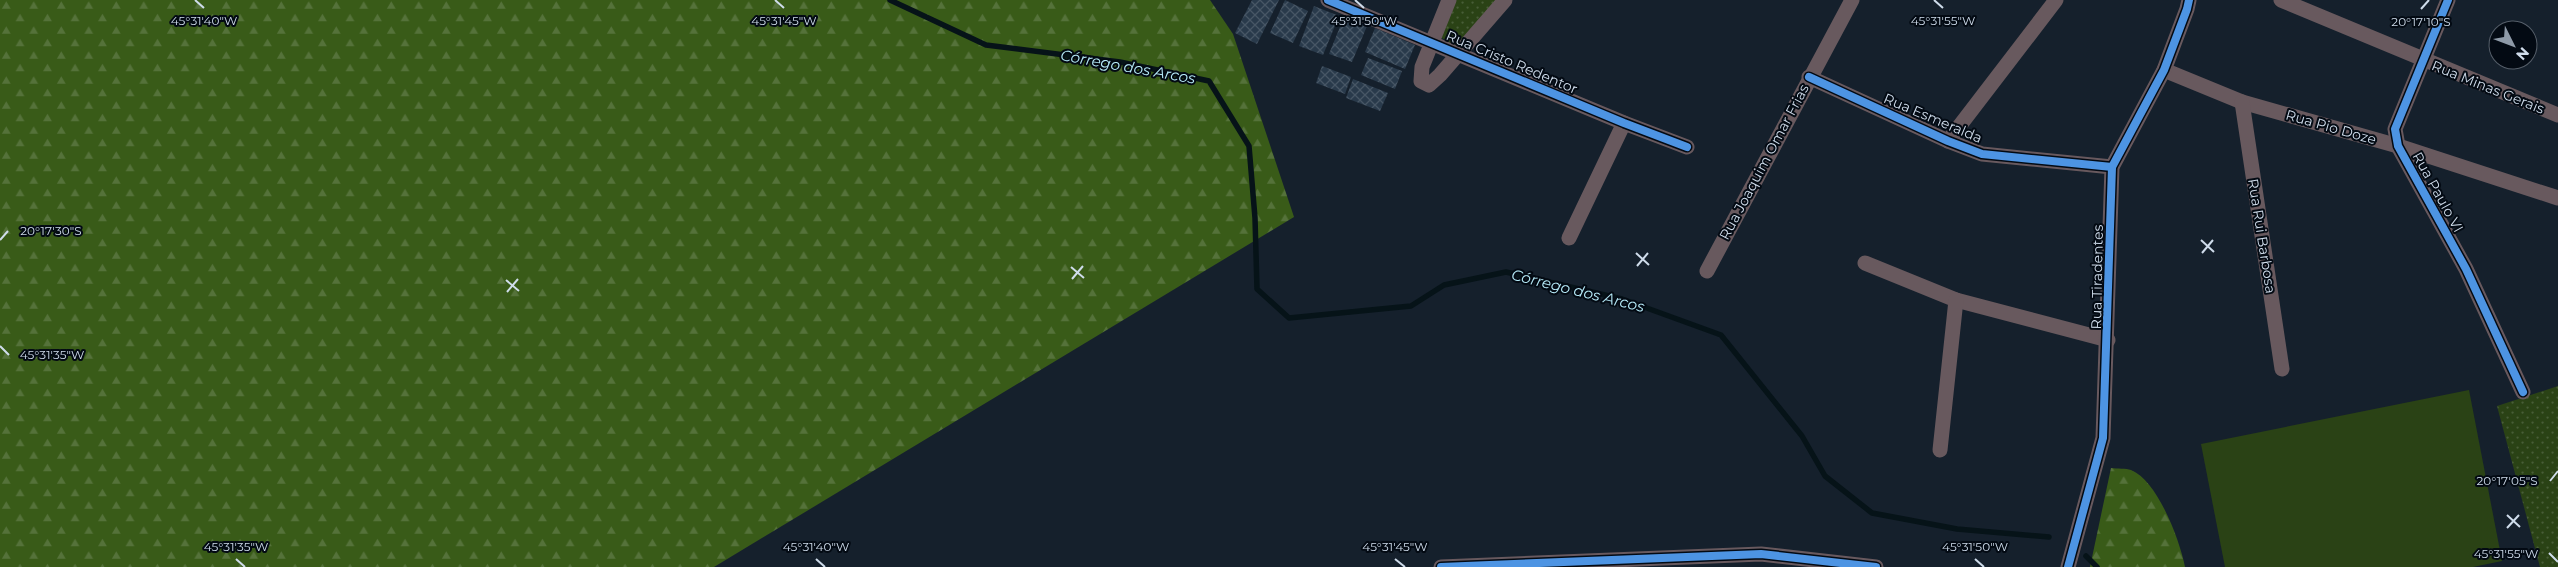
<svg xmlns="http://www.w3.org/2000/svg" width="2558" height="567" viewBox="0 0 2558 567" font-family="Montserrat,sans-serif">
	<defs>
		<pattern id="green-dots" width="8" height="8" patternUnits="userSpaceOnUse" patternTransform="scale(1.25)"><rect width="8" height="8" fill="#2a4215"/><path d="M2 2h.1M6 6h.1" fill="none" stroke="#485d37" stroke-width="1.8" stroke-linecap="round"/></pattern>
		<pattern id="forest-firs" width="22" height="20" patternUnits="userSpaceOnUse" patternTransform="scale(1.25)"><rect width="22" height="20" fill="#395b18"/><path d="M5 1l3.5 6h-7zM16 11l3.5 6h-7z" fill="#55723a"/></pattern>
		<pattern id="building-cross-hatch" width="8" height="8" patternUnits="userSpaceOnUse" patternTransform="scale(1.25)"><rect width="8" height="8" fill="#293a4b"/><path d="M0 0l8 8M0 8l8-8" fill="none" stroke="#475665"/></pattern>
	</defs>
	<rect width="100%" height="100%" fill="#15202c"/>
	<!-- green -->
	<g fill="url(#green-dots)">
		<polygon points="1456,0 1496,0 1456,46 1440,37"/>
		<polygon points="2558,386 2558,567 2540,567 2497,406"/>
	</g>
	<!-- forest -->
	<g fill="url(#forest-firs)">
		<polygon points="0,0 1210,0 1233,34 1294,217 714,567 0,567"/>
		<path d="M2111,468C2117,469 2126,468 2131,470C2158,481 2180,541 2185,567H2090Z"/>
	</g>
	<!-- pitch -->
	<polygon fill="#2a4215" points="2469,390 2502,561 2473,567 2225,567 2201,444"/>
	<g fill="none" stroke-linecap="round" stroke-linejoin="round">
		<!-- stream -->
		<g stroke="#061318" stroke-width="5.5">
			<polyline points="890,0 986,45 1120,62 1209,81 1249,146 1255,218 1257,289 1289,318 1411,306 1444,285 1506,272 1622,299 1721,335 1802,436 1825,476 1872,513 1957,529 2049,537"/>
			<polyline points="2086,556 2097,567"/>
		</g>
	</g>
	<!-- building -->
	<g fill="url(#building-cross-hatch)">
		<polygon points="1252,0 1279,0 1257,44 1235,33"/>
		<polygon points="1285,0 1308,11 1293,43 1270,33"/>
		<polygon points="1314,6 1339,16 1323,55 1299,46"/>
		<polygon points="1344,17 1367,26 1352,62 1329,54"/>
		<polygon points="1375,28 1415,45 1405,69 1365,52"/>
		<polygon points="1368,58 1402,71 1395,89 1361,75"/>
		<polygon points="1322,66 1351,77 1345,94 1316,83"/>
		<polygon points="1353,79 1388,93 1380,111 1346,98"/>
	</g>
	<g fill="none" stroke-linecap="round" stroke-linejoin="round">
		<!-- minor -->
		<g stroke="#68595e" stroke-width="15">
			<polyline points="1328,0 1624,123 1687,147"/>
			<polyline points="1449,0 1422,67 1421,81 1429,85 1440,75 1505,0"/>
			<polyline points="2281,0 2558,115"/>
			<polyline points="2448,0 2395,129 2398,146 2466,269 2523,392"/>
			<polyline points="2164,70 2242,102 2398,146 2558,198"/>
			<polyline points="1809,77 1948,141 1982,154 2112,167"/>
			<polyline points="2242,102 2282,369"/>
			<polyline points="1948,141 2056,0"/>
			<polyline points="1569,238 1624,123"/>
			<polyline points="1865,263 1956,300 2108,340"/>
			<polyline points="1707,271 1852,0"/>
			<polyline points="1940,450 1956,300"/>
			<polyline points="1441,567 1761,554 1876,567"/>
			<polyline points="2068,567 2103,438 2112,167 2164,70 2187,9 2189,0"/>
		</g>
		<!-- cycleway casing -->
		<g stroke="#030a13" stroke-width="11">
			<g id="cycleway">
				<polyline points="1328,0 1624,123 1687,147"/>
				<polyline points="2448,0 2395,129 2398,146 2466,269 2523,392"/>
				<polyline points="1809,77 1948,141 1982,154 2112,167"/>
				<polyline points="1441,567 1761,554 1876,567"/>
				<polyline points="2068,567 2103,438 2112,167 2164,70 2187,9 2189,0"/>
			</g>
		</g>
		<!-- cycleway -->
		<use href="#cycleway" stroke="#4d94e3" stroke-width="8"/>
	</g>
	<!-- ticks -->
	<path fill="none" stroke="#cfdceb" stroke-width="2" d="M195,0L204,8M775,0L784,8M1355,0L1364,8M1934,0L1943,8M2421,9L2429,0M0,240L8,231M2201,240L2214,252M1636,253L1649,265M2202,253L2213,240M1637,266L1648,253M1071,267L1084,278M1072,279L1083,266M506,280L519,291M507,292L518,279M0,346L9,355M2550,481L2558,471M2507,515L2520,527M2507,528L2519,515M2549,553L2558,562M236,559L245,567M816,559L825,567M1395,559L1405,567M1975,559L1984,567"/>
	<g text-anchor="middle" stroke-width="4" stroke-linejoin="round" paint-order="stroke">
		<!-- street labels -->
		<g font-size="14" fill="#cfdceb" stroke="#030a13">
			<text transform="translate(1512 62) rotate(23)" y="5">Rua Cristo Redentor</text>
			<text transform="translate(2488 87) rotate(22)" y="5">Rua Minas Gerais</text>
			<text transform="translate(1933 118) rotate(23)" y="5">Rua Esmeralda</text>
			<text transform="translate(2331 127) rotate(16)" y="5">Rua Pio Doze</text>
			<text transform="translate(1764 162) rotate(-62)" y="5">Rua Joaquim Omar Frias</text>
			<text transform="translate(2438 192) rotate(61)" y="5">Rua Paulo VI</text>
			<text transform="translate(2262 236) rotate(81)" y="5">Rua Rui Barbosa</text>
			<text transform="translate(2097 277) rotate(-89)" y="5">Rua Tiradentes</text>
		</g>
		<!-- water labels -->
		<g font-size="15" font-style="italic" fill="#b7ecfa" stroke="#030a13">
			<text transform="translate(1128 67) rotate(10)" y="5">Córrego dos Arcos</text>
			<text transform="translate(1578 291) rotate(14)" y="5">Córrego dos Arcos</text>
		</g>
	</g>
	<g font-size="12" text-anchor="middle" fill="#cfdceb" stroke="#030a13" stroke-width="4" stroke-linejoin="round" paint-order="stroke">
		<text x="204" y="25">45°31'40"W</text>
		<text x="784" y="25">45°31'45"W</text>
		<text x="1364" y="25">45°31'50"W</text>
		<text x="1943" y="25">45°31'55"W</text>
		<text x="2421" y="26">20°17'10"S</text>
		<text x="51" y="235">20°17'30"S</text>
		<text x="52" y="359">45°31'35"W</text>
		<text x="2507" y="485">20°17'05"S</text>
		<text x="236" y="551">45°31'35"W</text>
		<text x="816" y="551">45°31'40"W</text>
		<text x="1395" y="551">45°31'45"W</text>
		<text x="1975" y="551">45°31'50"W</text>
		<text x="2506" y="558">45°31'55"W</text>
	</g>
	<!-- north arrow -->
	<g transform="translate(2513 45) rotate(132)"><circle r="24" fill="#030a13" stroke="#555e69"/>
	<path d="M0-4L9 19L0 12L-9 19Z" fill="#8e9aa8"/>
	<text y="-8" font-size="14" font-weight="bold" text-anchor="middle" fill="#cfdceb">N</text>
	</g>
</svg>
